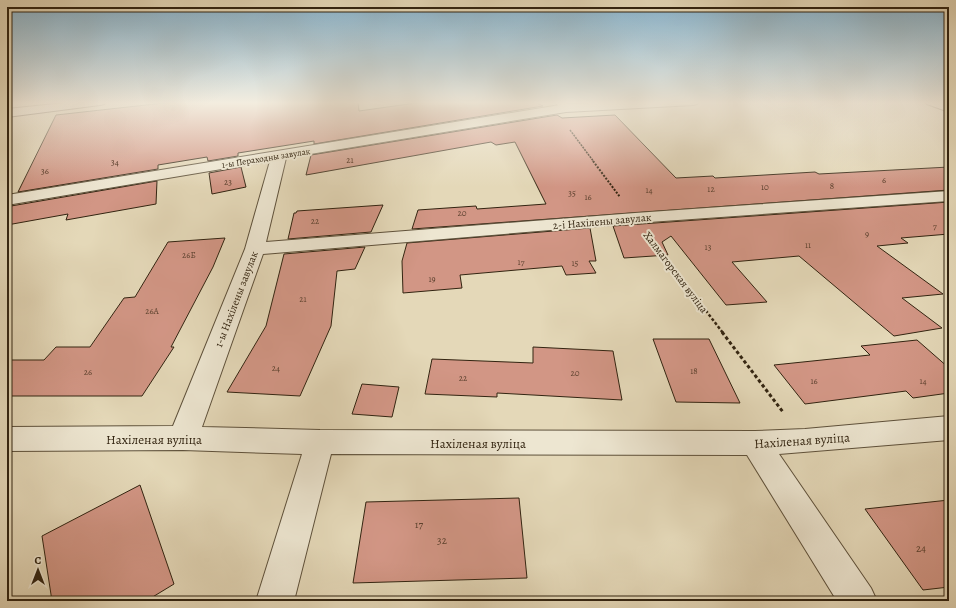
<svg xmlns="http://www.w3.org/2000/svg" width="956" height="608" viewBox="0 0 956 608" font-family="Alegreya,serif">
	<rect width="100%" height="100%" fill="#e4d8b8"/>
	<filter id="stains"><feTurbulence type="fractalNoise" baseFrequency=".005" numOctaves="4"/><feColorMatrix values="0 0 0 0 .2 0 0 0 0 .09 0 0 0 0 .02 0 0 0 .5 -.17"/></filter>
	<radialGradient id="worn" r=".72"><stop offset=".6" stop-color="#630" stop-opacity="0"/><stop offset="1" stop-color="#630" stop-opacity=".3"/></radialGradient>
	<!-- building -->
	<g fill="#d29685" stroke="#322411">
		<polygon points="173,102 358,102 359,111 423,102 535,102 543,106 314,144 314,141 238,153 238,156 208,161 207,157 158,165 158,169 18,192 56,115"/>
		<polygon points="557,115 562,118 615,115 676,178 713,176 715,178 815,172 819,174 949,167 949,190 412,229 418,210 476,206 477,209 546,204 515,142 496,145 491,142 306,175 311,155"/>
		<polygon points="241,167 246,187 212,194 209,173"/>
		<polygon points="157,181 156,204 66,220 68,214 7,225 7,215 11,206"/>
		<polygon points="949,202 949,234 901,238 908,243 877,246 943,294 902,298 942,328 894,336 799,256 732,262 767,302 726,305 671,236 662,242 668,255 624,258 613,226"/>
		<polygon points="383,205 371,232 288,239 294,213 296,213 297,211"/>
		<polygon points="590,228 596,261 589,261 596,273 566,275 562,266 460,275 462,288 403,293 402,261 407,243"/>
		<polygon points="225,238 213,267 171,347 174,347 142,396 7,396 7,360 44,360 56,347 90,347 124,298 135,297 168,242"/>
		<polygon points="365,247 355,269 337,271 331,326 300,396 227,392 266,326 284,254"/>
		<polygon points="653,339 709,339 740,403 676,402"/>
		<polygon points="917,340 949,368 949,393 913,398 906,391 805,404 774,365 870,355 861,346"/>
		<polygon points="533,347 613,351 622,400 497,393 497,397 425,394 432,359 533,363"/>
		<polygon points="362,384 399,387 392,417 352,414"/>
		<polygon points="140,485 174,584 146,601 52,601 42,536"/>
		<polygon points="519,498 527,578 353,583 366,502"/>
		<polygon points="949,500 949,587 923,590 865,509"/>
	</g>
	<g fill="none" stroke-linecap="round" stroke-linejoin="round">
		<!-- lane casing -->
		<g stroke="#5e513b" stroke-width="2">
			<polygon id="lane" points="555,102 565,102 571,108 566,111 562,110"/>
		</g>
		<!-- street casing -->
		<g stroke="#5e513b" stroke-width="2">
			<polygon id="street" points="628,102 699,102 697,104 693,105 566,112 286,158 266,242 635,213 949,191 949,201 635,223 263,254 202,427 320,430 755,431 805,429 949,416 949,440 779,454 871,588 877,601 837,601 747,455 331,454 294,601 256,601 302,454 183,450 7,451 7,427 173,426 245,249 270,161 7,205 7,195 566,104"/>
		</g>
		<!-- secondary casing -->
		<g stroke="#322411" stroke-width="2">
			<g id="secondary">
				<polygon points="74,102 106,102 104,104 100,105 7,117 7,109"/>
				<polygon points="925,102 941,102 949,104 949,112 927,104"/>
			</g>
		</g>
		<!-- path-far3 -->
		<polyline stroke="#322411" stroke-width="1.5" stroke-dasharray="2 1" stroke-linecap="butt" points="570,130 594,162"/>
		<!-- path-far2 -->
		<polyline stroke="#322411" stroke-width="2" stroke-dasharray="2 1.5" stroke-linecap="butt" points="593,161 620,197"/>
		<!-- path-far1 -->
		<polyline stroke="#322411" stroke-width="2.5" stroke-dasharray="3 2" stroke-linecap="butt" points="651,239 723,333"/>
		<!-- path -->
		<polyline stroke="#322411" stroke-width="3" stroke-dasharray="3.5 2.5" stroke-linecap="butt" points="722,332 783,412"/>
		<!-- lane -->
		<use href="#lane" fill="#ede6d1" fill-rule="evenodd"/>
		<!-- street -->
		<use href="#street" fill="#ede6d1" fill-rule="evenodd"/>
		<!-- secondary -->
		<use href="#secondary" fill="#ede6d1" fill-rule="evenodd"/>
	</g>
	<!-- sky -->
	<linearGradient id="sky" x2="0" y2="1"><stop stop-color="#87b6d2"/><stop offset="0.55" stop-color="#f3eddf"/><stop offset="1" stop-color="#f3eddf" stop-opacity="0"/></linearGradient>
	<rect width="956" height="187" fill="url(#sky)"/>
	<g text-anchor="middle" stroke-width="4" stroke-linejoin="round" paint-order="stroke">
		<!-- far-street labels -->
		<g font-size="9" fill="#322411" stroke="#ede6d1">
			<text transform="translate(266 158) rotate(-9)" y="3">1-ы Пераходны завулак</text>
		</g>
		<!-- number labels -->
		<g font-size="9" fill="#5a402e">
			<text x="350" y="163">21</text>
			<text x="115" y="165">34</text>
			<text x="45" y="174">36</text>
			<text x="884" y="183">6</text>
			<text x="228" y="185">23</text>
			<text x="832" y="189">8</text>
			<text x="765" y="190">10</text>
			<text x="711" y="192">12</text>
			<text x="649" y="193">14</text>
			<text x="572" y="196">35</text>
			<text x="588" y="200">16</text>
			<text x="462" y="216">20</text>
			<text x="315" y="224">22</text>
			<text x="935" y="229">7</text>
			<text x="867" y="237">9</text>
			<text x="808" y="248">11</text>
			<text x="708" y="250">13</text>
			<text x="189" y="258">26Б</text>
			<text x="521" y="265">17</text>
			<text x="575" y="266">15</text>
			<text x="432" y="282">19</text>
			<text x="303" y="302">21</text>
			<text x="152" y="314">26А</text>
			<text x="276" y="371">24</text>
			<text x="694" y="374">18</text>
			<text x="88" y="375">26</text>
			<text x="575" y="376">20</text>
			<text x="463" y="381">22</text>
			<text x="814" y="384">16</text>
			<text x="923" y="384">14</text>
		</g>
		<!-- street labels -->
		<g font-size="11" fill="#322411" stroke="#ede6d1">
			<text transform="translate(602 221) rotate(-5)" y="4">2-і Нахілены завулак</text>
			<text transform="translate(676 272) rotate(53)" y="4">Халмагорская вуліца</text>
			<text transform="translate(236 299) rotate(-69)" y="4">1-ы Нахілены завулак</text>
		</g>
		<!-- near-number labels -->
		<g font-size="11" fill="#5a402e">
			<text x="419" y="528">17</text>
			<text x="442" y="544">32</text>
			<text x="921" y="552">24</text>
		</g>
		<!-- near-street labels -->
		<g font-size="13" fill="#322411" stroke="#ede6d1">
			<text x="154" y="444">Нахіленая вуліца</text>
			<text transform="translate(802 440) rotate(-4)" y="5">Нахіленая вуліца</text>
			<text x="478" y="448">Нахіленая вуліца</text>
		</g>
	</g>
	<!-- margin -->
	<rect width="956" height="608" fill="none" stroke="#e4d8b8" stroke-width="24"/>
	<rect x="8" y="8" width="940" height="592" fill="none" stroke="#322411" stroke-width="2"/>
	<rect x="12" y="12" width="932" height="584" fill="none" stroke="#322411"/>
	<!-- north arrow -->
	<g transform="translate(38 570)" stroke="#ede6d1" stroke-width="3" paint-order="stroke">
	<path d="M0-3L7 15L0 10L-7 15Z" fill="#322411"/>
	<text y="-6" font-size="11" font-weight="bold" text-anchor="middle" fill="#322411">С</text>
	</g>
	<rect width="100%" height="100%" filter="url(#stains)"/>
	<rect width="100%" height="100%" fill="url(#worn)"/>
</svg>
